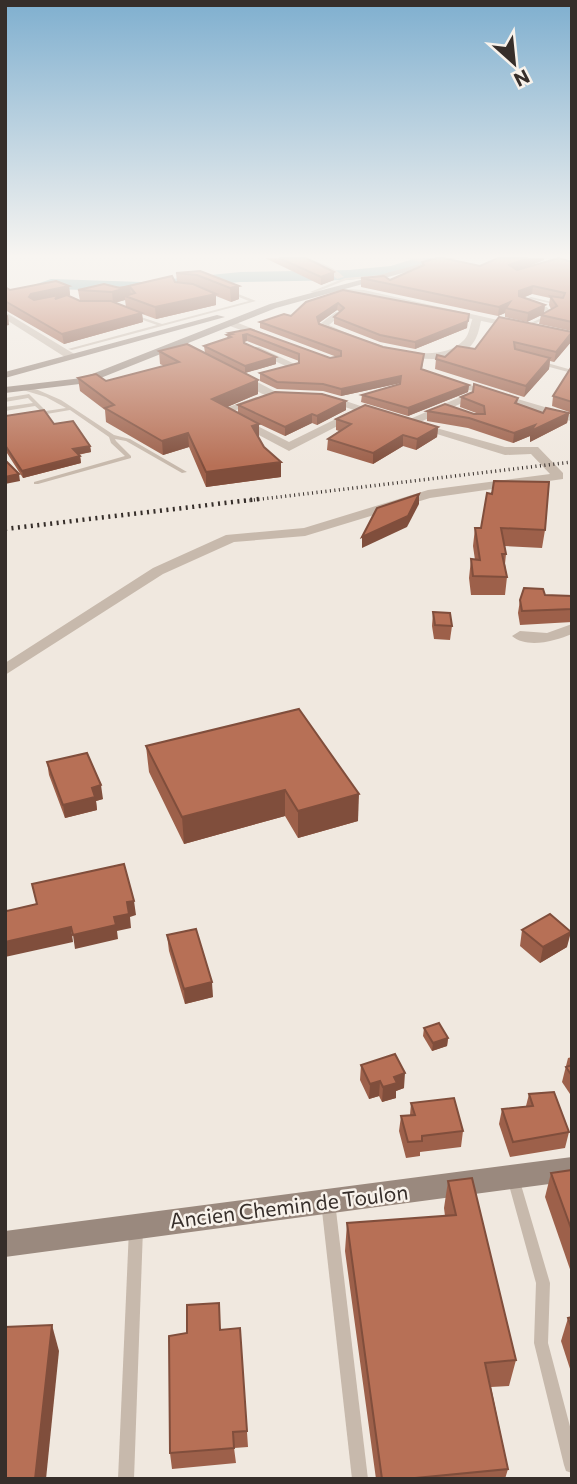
<svg xmlns="http://www.w3.org/2000/svg" width="577" height="1484" viewBox="0 0 577 1484" font-family="Commissioner,sans-serif">
	<rect width="100%" height="100%" fill="#f0e8df"/>
	<g fill="none" stroke-linecap="round" stroke-linejoin="round">
		<!-- river -->
		<polygon fill="#81a7a9" fill-rule="evenodd" points="416,258 439,258 392,274 349,280 240,282 142,292 53,289 5,306 5,295 51,279 142,282 240,272 349,270 391,266"/>
		<!-- service -->
		<g fill="#c7b9ac" fill-rule="evenodd">
			<polygon points="381,275 382,277 346,280 314,293 310,292 345,278"/>
			<polygon points="228,290 256,301 72,350 68,349 157,325 129,315 129,313 162,324 249,301 226,292"/>
			<polygon points="531,297 560,304 558,305 531,299 526,302 547,307 553,315 526,328 524,328 524,326 548,315 543,309 519,302"/>
			<polygon points="540,361 572,370 572,373 538,364 537,363"/>
			<polygon points="25,387 38,390 61,400 114,435 130,439 187,472 182,473 126,441 115,439 116,441 131,456 131,458 38,484 34,484 34,482 125,456 111,443 109,437 70,410 35,416 32,414 33,413 41,411 35,406 5,411 5,407 33,403 28,398 5,402 5,398 29,394 46,411 66,408 46,397 23,390 22,389"/>
			<polygon points="513,1172 518,1174 519,1178 550,1283 548,1343 572,1434 572,1473 566,1471 564,1465 534,1343 536,1283 507,1178 508,1174"/>
			<polygon points="328,1196 333,1198 335,1202 368,1479 352,1479 321,1202 323,1198"/>
			<polygon points="136,1223 141,1224 143,1229 134,1479 118,1479 129,1229 131,1224"/>
		</g>
		<!-- minor -->
		<g fill="#c7b9ac" fill-rule="evenodd">
			<path d="M292,258C310,258 331,264 344,277L337,279L329,272Z"/>
			<polygon points="407,258 421,258 437,264 433,266"/>
			<polygon points="545,258 557,258 572,263 572,268"/>
			<polygon points="5,312 76,355 77,357 68,359 5,319"/>
			<path d="M336,312L341,315L329,325C362,340 435,371 464,340C470,334 470,323 474,315L482,317C480,324 479,332 476,338C454,384 352,342 320,328V324Z"/>
			<polygon points="227,321 233,321 274,337 266,339 227,325"/>
			<polygon points="253,347 259,347 299,366 290,368 253,351"/>
			<path d="M234,374H242L276,392L297,396C279,408 251,387 234,378Z"/>
			<polygon points="445,378 572,415 572,421 554,418 445,382"/>
			<polygon points="467,394 471,395 471,399 418,423 505,447 538,447 563,473 563,479 430,498 305,536 234,542 163,574 5,675 5,663 153,568 226,535 304,528 428,490 550,474 531,454 505,455 401,423"/>
			<polygon points="320,395 328,395 387,415 381,418 360,412 359,415 289,451 215,412 256,397 264,397 264,401 230,412 289,442 354,410 320,399"/>
			<path d="M572,624V634C555,641 527,649 512,636L520,631L547,633Z"/>
		</g>
		<!-- tertiary -->
		<polygon fill="#c7b9ac" fill-rule="evenodd" points="330,288 364,290 524,326 519,329 364,296 327,293"/>
		<!-- secondary -->
		<g fill="#9a897e" fill-rule="evenodd">
			<polygon points="443,258 457,258 276,308 88,383 5,393 5,387 82,378 270,304"/>
			<polygon points="217,315 225,317 5,378 5,372"/>
			<polygon points="572,1157 572,1181 5,1257 5,1231"/>
		</g>
		<!-- rail-far1 -->
		<polyline stroke="#362e2a" stroke-width="3.5" stroke-dasharray="1 3.5" stroke-linecap="butt" points="245,501 572,462"/>
		<!-- rail -->
		<polyline stroke="#362e2a" stroke-width="4.5" stroke-dasharray="2 4.5" stroke-linecap="butt" points="5,529 259,499"/>
	</g>
	<!-- wall -->
	<g fill="#9d604a" fill-rule="evenodd">
		<polygon points="265,258 306,258 334,280 321,285"/>
		<path d="M498,258H544V260L522,269L572,262V331L539,324L541,315L527,322L505,317V313L498,316L361,287V278L390,280L422,266V262L480,266ZM532,294L550,298L549,305L551,309L544,313L524,297Z"/>
		<path d="M200,271L239,286V299L231,302L216,296V305L156,319L142,314L143,322L64,344L5,310V287L10,290L69,286L70,295L68,296L80,301L78,290L177,282L176,273ZM125,300L126,307L115,303Z"/>
		<polygon points="343,290 467,328 415,349 380,342 334,324 334,317 340,312 337,310 319,323 383,347 424,354 422,369 469,385 468,392 408,416 361,402 362,395 400,384 400,383 341,396 323,391 277,389 260,381 260,373 299,363 299,361 247,341 244,342 244,343 276,364 245,373 258,380 258,394 227,407 238,413 238,405 346,410 317,425 312,423 285,436 255,422 259,439 281,477 206,487 189,447 163,455 106,422 105,410 80,391 78,378 106,381 164,366 160,364 159,351 205,353 204,346 227,338 229,333 250,329 330,358 337,357 260,328 260,322 291,316"/>
		<polygon points="499,317 571,342 554,362 550,361 549,369 524,397 435,369 436,359 445,357 475,349"/>
		<polygon points="572,366 572,413 552,406 553,396"/>
		<polygon points="461,397 518,398 517,404 543,413 569,413 567,423 530,442 530,436 513,443 468,428 427,421 427,411 479,414 460,407"/>
		<polygon points="5,416 54,424 90,446 91,452 78,455 80,456 81,463 23,478 5,450"/>
		<polygon points="336,419 438,427 437,437 416,450 403,446 373,464 327,450 328,439 339,431 336,430"/>
		<polygon points="487,493 545,530 542,548 504,546 506,554 505,564 507,577 505,595 471,595 469,578 471,559 475,560 473,546 475,528 481,528"/>
		<polygon points="545,595 572,596 572,622 520,625 518,613 520,600"/>
		<polygon points="433,612 452,626 450,640 434,639 432,626"/>
		<polygon points="299,709 358,821 298,838 285,816 184,844 149,772 146,746"/>
		<polygon points="47,762 103,799 96,801 97,810 65,818 49,775"/>
		<polygon points="522,930 567,947 540,963 520,946"/>
		<polygon points="167,935 213,997 185,1004 169,951"/>
		<polygon points="424,1028 448,1038 447,1046 432,1051 423,1036"/>
		<polygon points="572,1057 572,1097 562,1082 568,1058"/>
		<polygon points="361,1065 404,1088 396,1091 396,1098 382,1102 379,1096 369,1099 360,1080"/>
		<polygon points="529,1094 569,1132 565,1148 510,1157 499,1124 502,1109 526,1106"/>
		<polygon points="411,1103 463,1131 461,1147 420,1152 420,1156 406,1158 399,1131 401,1116 410,1115"/>
		<polygon points="572,1170 572,1275 545,1197 551,1173"/>
		<polygon points="448,1181 516,1360 509,1386 491,1387 508,1469 505,1479 376,1479 345,1251 347,1223 445,1216 444,1208"/>
		<polygon points="572,1317 572,1375 561,1341 568,1318"/>
		<polygon points="240,1328 248,1447 234,1448 236,1463 172,1469 170,1453 221,1330"/>
	</g>
	<!-- shaded-wall -->
	<g fill="#804e3c">
		<polygon points="528,258 544,258 544,260 508,274 509,265"/>
		<polygon points="334,272 334,280 321,285 321,277"/>
		<polygon points="69,286 70,295 32,303 29,297 31,294"/>
		<polygon points="239,286 239,299 231,302 230,288"/>
		<polygon points="533,286 532,294 518,300 519,291"/>
		<polygon points="130,287 131,298 125,296 125,300 113,303 112,292"/>
		<polygon points="216,294 216,305 156,319 155,307"/>
		<polygon points="510,302 506,308 505,313 498,316 499,307"/>
		<polygon points="338,303 337,310 317,324 317,317"/>
		<polygon points="545,305 544,314 527,322 528,313"/>
		<polygon points="142,313 143,322 64,344 62,334"/>
		<polygon points="469,314 467,328 415,349 415,342"/>
		<polygon points="8,315 9,325 5,326 5,316"/>
		<polygon points="572,332 571,342 554,362 556,352"/>
		<polygon points="247,334 247,341 243,342 243,335"/>
		<polygon points="276,357 276,364 245,373 245,366"/>
		<polygon points="550,358 549,369 524,397 526,386"/>
		<polygon points="401,376 401,383 341,396 341,389"/>
		<polygon points="258,380 258,394 213,413 212,399"/>
		<polygon points="469,385 468,392 408,416 408,408"/>
		<polygon points="346,401 346,410 317,425 317,416"/>
		<polygon points="569,413 567,423 530,442 530,436 513,443 514,433"/>
		<polygon points="312,414 312,423 285,436 285,427"/>
		<polygon points="259,424 259,438 252,441 252,426"/>
		<polygon points="438,427 437,437 416,450 417,439"/>
		<polygon points="188,433 189,447 163,455 162,441"/>
		<polygon points="403,435 403,446 373,464 373,453"/>
		<polygon points="90,446 91,452 74,455 73,449"/>
		<polygon points="80,456 81,463 23,478 22,471"/>
		<polygon points="281,462 281,477 206,487 206,472"/>
		<polygon points="19,474 20,481 5,484 5,477"/>
		<polygon points="419,494 419,504 407,527 362,548 362,537"/>
		<polygon points="101,785 103,799 96,801 97,810 65,818 63,805 92,788"/>
		<polygon points="285,790 285,816 184,844 182,817"/>
		<polygon points="359,794 358,821 298,838 298,811"/>
		<polygon points="134,901 136,915 130,917 131,928 117,931 118,939 75,949 73,935 114,917 127,902"/>
		<polygon points="71,927 73,942 5,957 5,942"/>
		<polygon points="571,932 567,947 540,963 543,947"/>
		<polygon points="212,982 213,997 185,1004 184,989"/>
		<polygon points="448,1038 447,1046 432,1051 433,1043"/>
		<polygon points="405,1073 404,1088 396,1091 396,1098 382,1102 383,1087 394,1077"/>
		<polygon points="380,1081 379,1096 369,1099 370,1084"/>
		<polygon points="52,1325 59,1351 46,1479 35,1479"/>
	</g>
	<!-- building -->
	<g fill="#b77056" stroke="#804e3c" stroke-width="2">
		<polygon points="279,258 306,258 334,272 321,277"/>
		<polygon points="437,258 443,258 480,266 498,258 528,258 509,265 517,270 559,258 572,262 572,322 541,315 557,306 550,296 563,298 565,293 533,286 519,291 519,296 545,305 528,313 506,308 510,302 499,307 361,278 384,276 390,280 424,265 422,262"/>
		<polygon points="200,271 239,286 230,288 197,275 176,273"/>
		<polygon points="172,276 175,282 193,284 216,294 155,307 125,296 135,293 130,287 112,292 78,290 104,284 120,288"/>
		<polygon points="56,281 69,286 31,294 29,297 34,300 59,295 55,299 67,295 80,301 111,301 142,313 62,334 5,301 5,287 10,290"/>
		<polygon points="343,290 469,314 468,321 415,342 380,335 334,317 344,308 338,303 317,317 319,324 383,347 424,354 421,369 469,385 408,408 362,395 400,384 401,376 341,389 323,384 277,382 260,373 299,363 299,354 247,334 243,335 244,343 276,357 245,366 204,346 231,337 227,335 232,334 229,333 250,329 330,358 341,356 341,351 260,322 284,314 291,316 306,302"/>
		<polygon points="499,317 572,332 556,352 514,342 515,349 550,358 526,386 436,359 437,355 445,357 457,346 475,349"/>
		<polygon points="187,344 258,380 212,399 259,424 252,426 264,447 281,462 206,472 188,433 162,441 105,408 114,405 78,378 96,374 106,381 179,362 159,351"/>
		<polygon points="572,366 572,402 553,396"/>
		<polygon points="474,384 518,398 515,403 543,413 546,408 569,413 531,431 535,425 514,433 469,418 427,411 445,404 474,414 485,414 484,406 461,397 473,392"/>
		<polygon points="275,392 322,394 346,401 317,416 312,414 285,427 238,405"/>
		<polygon points="365,405 438,427 417,439 403,435 373,453 328,439 351,424 336,419"/>
		<polygon points="44,410 54,424 73,421 90,446 73,449 80,456 22,471 5,445 5,416"/>
		<polygon points="7,462 19,474 5,477 5,463"/>
		<polygon points="494,481 549,482 545,530 501,528 506,554 502,554 507,577 473,576 471,559 480,560 475,528 481,528 487,493 492,494"/>
		<polygon points="419,494 408,516 362,537 377,508"/>
		<polygon points="524,588 543,589 545,595 572,596 572,609 522,611 520,600"/>
		<polygon points="433,612 450,613 452,626 435,625"/>
		<polygon points="299,709 359,794 298,811 285,790 182,817 146,746"/>
		<polygon points="87,753 101,785 92,788 95,797 63,805 47,762"/>
		<polygon points="124,864 134,901 127,902 129,914 114,917 116,925 73,935 71,927 5,942 5,909 7,911 37,904 32,884"/>
		<polygon points="550,914 571,932 543,947 522,930"/>
		<polygon points="196,929 212,982 184,989 167,935"/>
		<polygon points="439,1023 448,1038 433,1043 424,1028"/>
		<polygon points="395,1054 405,1073 394,1077 397,1083 383,1087 380,1081 370,1084 361,1065"/>
		<polygon points="572,1065 572,1076 566,1067"/>
		<polygon points="554,1092 569,1132 513,1142 502,1109 533,1106 529,1094"/>
		<polygon points="454,1098 463,1131 422,1136 422,1141 408,1142 401,1116 415,1115 411,1103"/>
		<polygon points="572,1170 572,1231 551,1173"/>
		<polygon points="472,1178 516,1360 485,1363 508,1469 405,1479 382,1479 347,1223 456,1215 448,1181"/>
		<polygon points="219,1303 220,1330 240,1328 247,1431 233,1432 234,1448 170,1453 169,1336 187,1333 187,1305"/>
		<polygon points="572,1317 572,1329 568,1318"/>
		<polygon points="52,1325 35,1479 5,1479 5,1327"/>
	</g>
	<!-- sky -->
	<linearGradient id="sky" x2="0" y2="1"><stop stop-color="#7fafcf"/><stop offset="0.55" stop-color="#f8f5f1"/><stop offset="1" stop-color="#f8f5f1" stop-opacity="0"/></linearGradient>
	<rect width="577" height="466" fill="url(#sky)"/>
	<g text-anchor="middle" stroke-width="5" stroke-linejoin="round" paint-order="stroke">
		<!-- near-street labels -->
		<g font-size="21" fill="#362e2a" stroke="#f8f2eb">
			<text transform="translate(289 1207) rotate(-7)" y="7">Ancien Chemin de Toulon</text>
		</g>
	</g>
	<!-- border -->
	<rect width="577" height="1484" fill="none" stroke="#362e2a" stroke-width="14"/>
	<!-- north arrow -->
	<g transform="translate(514 63) rotate(153)" stroke="#f8f2eb" stroke-width="5" paint-order="stroke">
	<path d="M0-5L12 26L0 18L-12 26Z" fill="#362e2a"/>
	<text y="-10" font-size="19" font-weight="bold" text-anchor="middle" fill="#362e2a">N</text>
	</g>
</svg>
